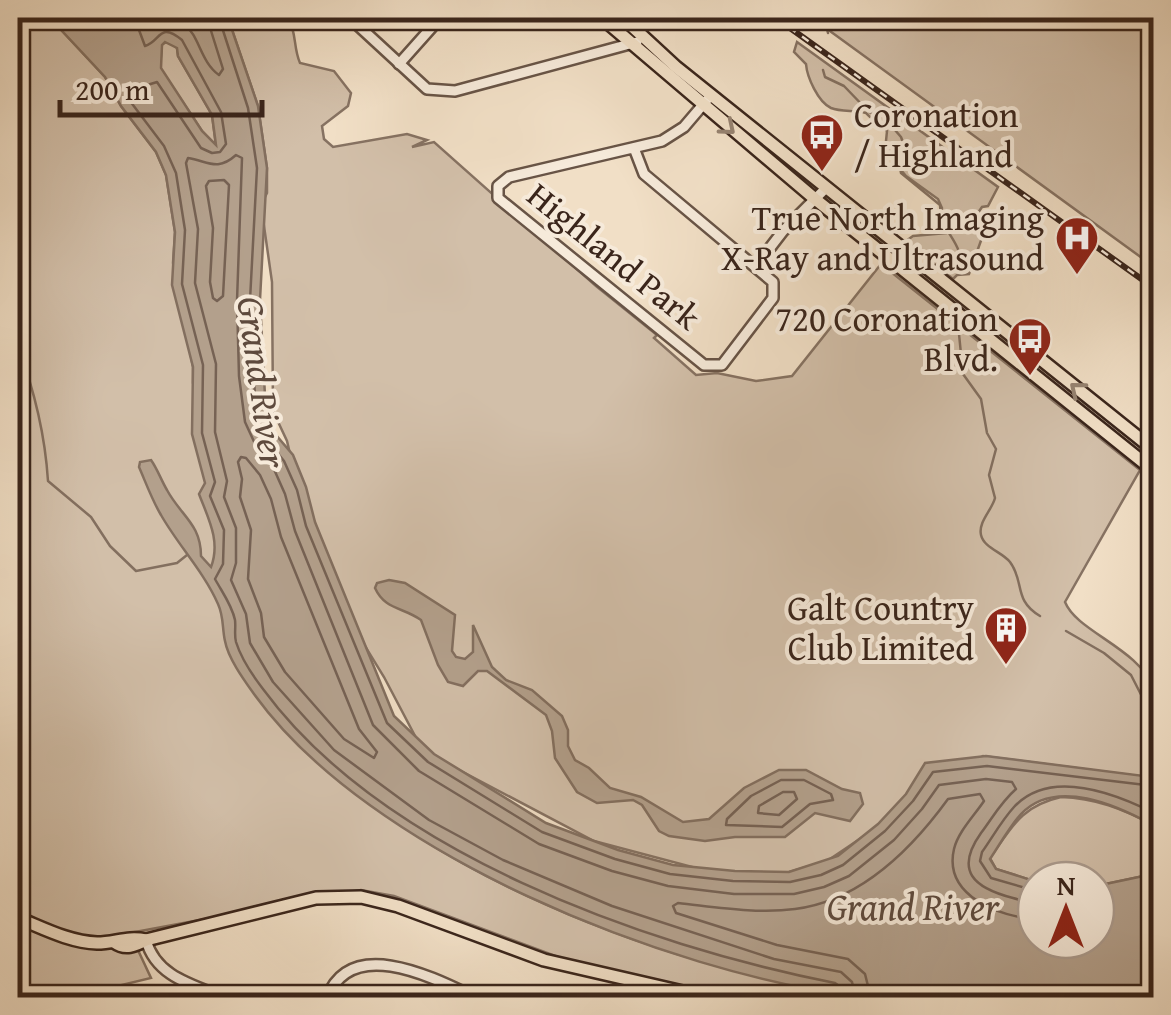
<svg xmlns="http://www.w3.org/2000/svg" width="1171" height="1015" viewBox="0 0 1171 1015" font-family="'Gentium Book Plus',serif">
	<rect width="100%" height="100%" fill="#f1dfc6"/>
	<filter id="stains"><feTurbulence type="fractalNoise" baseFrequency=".002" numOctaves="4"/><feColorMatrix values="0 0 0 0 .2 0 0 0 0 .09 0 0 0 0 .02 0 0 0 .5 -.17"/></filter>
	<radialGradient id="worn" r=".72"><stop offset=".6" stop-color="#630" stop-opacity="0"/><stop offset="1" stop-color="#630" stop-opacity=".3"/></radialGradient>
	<!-- green -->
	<g fill="#d2bfa9" stroke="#867262" stroke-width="2.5">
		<path d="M18,18H50L105,77L121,106L156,152L166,175L175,232L173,263L193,367V383C218,470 243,558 268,645C274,666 285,723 295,739C304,754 327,768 340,779C478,896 687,971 864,997H734L566,960L394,896L361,890L130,933L151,978L72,997H18Z"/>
		<path d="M228,18H288C297,33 293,47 300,63L334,71L351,93L348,106L322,126L324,139L333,147L407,134L427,140L412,147L434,142L596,286L657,335L654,338L696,375L717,373L756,381L792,376L881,264L1140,470L1065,602C1077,632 1139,648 1154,689L1153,778L983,756L827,861L789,872L726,876L594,841L423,751L384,677L316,566L287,441L273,411L272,282L261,205L267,193V168L258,106Z"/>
		<polygon points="812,18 1153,18 1153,266"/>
		<polygon points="169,41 177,48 178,56 212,115 216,146 202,131 160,68 162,44"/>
		<path d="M797,42L998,187L988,206L982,207L971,223L983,235L969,274L957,275L953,279L906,241L913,236L946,233L947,228L939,219L942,208L938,199L906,176L885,151L887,131C880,124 873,121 866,113C855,110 841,112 831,108C818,102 807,77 806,64L794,52Z"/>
		<path d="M1061,797C1095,798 1123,809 1153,825V874L1096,886V880H1036V884L1031,880L996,869L990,858C1012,827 1021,806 1061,797Z"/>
	</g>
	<!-- water -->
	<g fill="#b3a08c" stroke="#836f5f" stroke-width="2.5" fill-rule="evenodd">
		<path d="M50,18H228L258,106L267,168L260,300L266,415L276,435L293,455L306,487L315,522L394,716L434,754L546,823L618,850L673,865L735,871L789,872L838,856L878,824L906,794L925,763L986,756L1152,777L1153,825C1118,806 1056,777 1021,814C1010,826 1000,844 990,859L996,869L1031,880L1036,884V940H1096V886L1153,874V994C1089,998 1023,998 957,998C925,998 890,1001 858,997C667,972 369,854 254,694C244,680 228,658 225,641C222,628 224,617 218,604C204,572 178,545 161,515C152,500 146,483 139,467L140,462L151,460C158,470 161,480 167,490C181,516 201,524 201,556L211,567C221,541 208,518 199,494L205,483L192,434L193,367L172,285L175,232L166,175L156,152L121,106L105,77ZM165,42L177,48L178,56L212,115L216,145L202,131L161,68L162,45Z"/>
		<path d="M389,580L405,583L455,615L452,651L456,657L465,659L473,652V625L492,667L506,680L532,690L562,716L568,730V746L575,760L589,768L610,788L641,797L683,822L709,819L744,788L779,770H806L842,789L860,793L863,804L850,821L815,813L785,837H735L705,841L669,836L659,831L642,805L633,800L597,803L577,792L555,758L552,731L546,715L487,671H478L463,686L448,682L438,665L421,620C403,607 385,610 375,588L377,583Z"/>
	</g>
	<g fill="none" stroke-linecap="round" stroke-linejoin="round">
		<!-- shore -->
		<g stroke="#766254" stroke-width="2.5">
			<path d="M111,18L115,23L127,19L136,22L145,46C161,41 159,21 182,40L221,112L226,144L220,152L212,153L201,148L157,82L141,87L129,84L125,87L130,101L164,146L176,173L185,230L182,284L203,365L202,433L215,482L210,496L224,530L223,564L215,579C222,592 232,605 235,620C236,627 234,635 236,642C241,658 253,676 263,689C383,852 643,945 835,983L842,988L843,998"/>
			<path d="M148,18L153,22C202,9 192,56 219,75L223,69L207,18"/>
			<polyline points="219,18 248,108 257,168 250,300 256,417 267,440 284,461 297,490 306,526 387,723 428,762 542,832 615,859 670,874 733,881 790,882 821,875 843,865 885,831 913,801 933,772 987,766 1154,786"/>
			<polygon points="224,180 229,185 223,296 217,301 213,298 210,282 213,228 206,186 209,181"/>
			<polygon points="241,457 246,458 260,475 271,499 281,537 359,729 377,752 374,758 344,739 285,672 264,637 261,613 248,579 251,530 240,497 242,479 238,462"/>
			<polygon points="781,780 804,780 831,794 833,800 810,804 782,827 726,825 727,819 751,796"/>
			<polygon points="783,792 794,792 797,799 779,815 758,813 759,806"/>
			<path d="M1036,891L991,878L980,861L982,852C992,838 1002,820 1014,807C1050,768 1114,793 1154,813"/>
			<path d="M856,998L852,982L841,972L774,959L612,906L503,860L429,820L334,750L273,682L250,643L246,614L231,580L236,563V528L224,497L227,481L215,432L216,364L195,283L198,229L186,163L188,158C208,161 217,172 236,155L242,158L237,301L239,376L245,422L256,446L273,467L285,494L295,531L373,725L419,771L539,844L612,871L668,886L734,894H794L824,887L849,876L894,840L922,809L939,785L986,779L1012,782L1016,789C1001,802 993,817 981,833C954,871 974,888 1013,898C1021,900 1027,903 1036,904"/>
			<path d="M871,998L865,974L848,959L777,945L676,913L673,906L678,903C716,907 757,914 795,909C859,901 911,850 948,799L980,794L984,801C974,816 958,832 954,849C943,896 1000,917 1036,919"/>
		</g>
		<!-- stream -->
		<g stroke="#836f5f" stroke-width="2.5">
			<polyline points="824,18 828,33"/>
			<path d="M823,70L825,77L844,86L869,112L882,115L901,137L905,148L899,162L901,173L940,205C941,237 965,239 960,273"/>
			<path d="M959,334L963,374L981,399L987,433L996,449L989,475L995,498C992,510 978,522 981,535C984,548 1002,552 1010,562C1025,582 1013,600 1040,616"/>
			<path d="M18,347C35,392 45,434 48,481L91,517L110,546L136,571L177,563L187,555"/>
			<polyline points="1066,631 1104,653 1131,675 1154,720"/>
			<polyline points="833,998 836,993"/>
		</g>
		<!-- minor casing -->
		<g stroke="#685446" stroke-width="14">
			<g id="minor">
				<polyline points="350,18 427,89 455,91 637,42"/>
				<polyline points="399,64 440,18"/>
				<polyline points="634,148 644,174 773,282 773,298 722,365 704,365 498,198 498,186 509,177 662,141 684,127 707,100"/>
				<polyline points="756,266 783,231 826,188"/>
				<path d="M146,940C156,977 193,985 225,998"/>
				<path d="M327,998C351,934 436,979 476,998"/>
			</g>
		</g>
		<!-- major casing -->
		<g stroke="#3a251b" stroke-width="16">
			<g id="major">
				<polyline points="602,18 815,199 1154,471"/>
				<polyline points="623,18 676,67 1154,450"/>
				<path d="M18,918C43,928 69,942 97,943C115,943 127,936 146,940"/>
				<path d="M114,942C125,950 135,946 146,940L316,898L361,897L398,906L544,960L709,998"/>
			</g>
		</g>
		<!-- minor -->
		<use href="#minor" stroke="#f6eada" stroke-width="9"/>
		<!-- major -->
		<use href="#major" stroke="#f1dfc6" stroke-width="11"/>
		<!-- rail casing -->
		<g stroke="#3a251b" stroke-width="6">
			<polyline id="rail" points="776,18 1154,288"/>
		</g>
		<!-- rail -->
		<use href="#rail" stroke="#f6eada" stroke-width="2.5" stroke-dasharray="8" stroke-linecap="butt"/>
	</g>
	<!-- one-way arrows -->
	<defs><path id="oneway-chevron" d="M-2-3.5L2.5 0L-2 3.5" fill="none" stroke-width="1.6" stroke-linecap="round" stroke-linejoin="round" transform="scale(2.5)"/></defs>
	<g stroke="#968270">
		<use href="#oneway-chevron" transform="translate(728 128) rotate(40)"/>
		<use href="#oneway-chevron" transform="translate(1077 389) rotate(-141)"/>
	</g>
	<!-- icons -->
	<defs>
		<g id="bus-pin" transform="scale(2.25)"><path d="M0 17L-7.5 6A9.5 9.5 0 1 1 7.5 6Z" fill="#8f2418" stroke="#f6eada"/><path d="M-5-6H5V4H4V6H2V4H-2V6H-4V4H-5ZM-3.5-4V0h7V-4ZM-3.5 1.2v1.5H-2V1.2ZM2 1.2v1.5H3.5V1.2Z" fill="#fff"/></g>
		<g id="hospital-pin" transform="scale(2.25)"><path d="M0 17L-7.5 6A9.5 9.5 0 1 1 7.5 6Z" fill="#8f2418" stroke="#f6eada"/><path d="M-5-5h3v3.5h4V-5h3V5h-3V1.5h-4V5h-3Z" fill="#fff"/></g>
		<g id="building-pin" transform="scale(2.25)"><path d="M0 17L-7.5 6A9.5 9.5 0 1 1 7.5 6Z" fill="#8f2418" stroke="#f6eada"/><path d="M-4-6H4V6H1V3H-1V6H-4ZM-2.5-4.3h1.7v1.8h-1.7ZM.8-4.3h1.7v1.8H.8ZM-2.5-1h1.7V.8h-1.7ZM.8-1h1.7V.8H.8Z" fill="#fff"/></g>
	</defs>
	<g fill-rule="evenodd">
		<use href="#bus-pin" x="822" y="135"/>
		<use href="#hospital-pin" x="1077" y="238"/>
		<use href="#bus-pin" x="1030" y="339"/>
		<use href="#building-pin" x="1006" y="628"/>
	</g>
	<g text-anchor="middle" stroke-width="8" stroke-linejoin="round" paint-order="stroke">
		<!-- poi labels -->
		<g font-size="35" fill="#3a251b" stroke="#f6eada" text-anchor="end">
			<text x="854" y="127" text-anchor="start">Coronation<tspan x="854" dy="40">/ Highland</tspan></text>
			<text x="1044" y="230">True North Imaging<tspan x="1044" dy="40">X-Ray and Ultrasound</tspan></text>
			<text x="998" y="331">720 Coronation<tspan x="998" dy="40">Blvd.</tspan></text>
			<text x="974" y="620">Galt Country<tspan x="974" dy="40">Club Limited</tspan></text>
		</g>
		<!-- street labels -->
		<g font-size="35" fill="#3a251b" stroke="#f6eada">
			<text transform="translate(614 256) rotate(39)" y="12">Highland Park</text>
		</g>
		<!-- water labels -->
		<g font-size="38" font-style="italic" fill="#5e4a3d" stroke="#f6eada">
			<text transform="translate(262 382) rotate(82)" y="13">Grand River</text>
			<text x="913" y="920">Grand River</text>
		</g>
	</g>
	<!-- margin -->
	<rect width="1171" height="1015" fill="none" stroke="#f1dfc6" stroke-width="60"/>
	<rect x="20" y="20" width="1131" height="975" fill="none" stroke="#3a251b" stroke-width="5"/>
	<rect x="30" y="30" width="1111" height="955" fill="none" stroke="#3a251b" stroke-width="2.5"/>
	<!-- north arrow -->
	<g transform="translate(1066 910)"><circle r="48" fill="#f6eada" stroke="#ab9b8e" stroke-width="2.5"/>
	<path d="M0-8L18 38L0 25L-18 38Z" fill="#8f2418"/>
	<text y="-15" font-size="28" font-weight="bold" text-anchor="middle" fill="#3a251b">N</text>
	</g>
	<!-- scale -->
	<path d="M60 100v15h202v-15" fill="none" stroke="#3a251b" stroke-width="5"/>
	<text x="75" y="100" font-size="30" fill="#3a251b" stroke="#f6eada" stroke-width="8" paint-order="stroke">200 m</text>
	<rect width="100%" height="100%" filter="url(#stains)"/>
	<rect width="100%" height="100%" fill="url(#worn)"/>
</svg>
